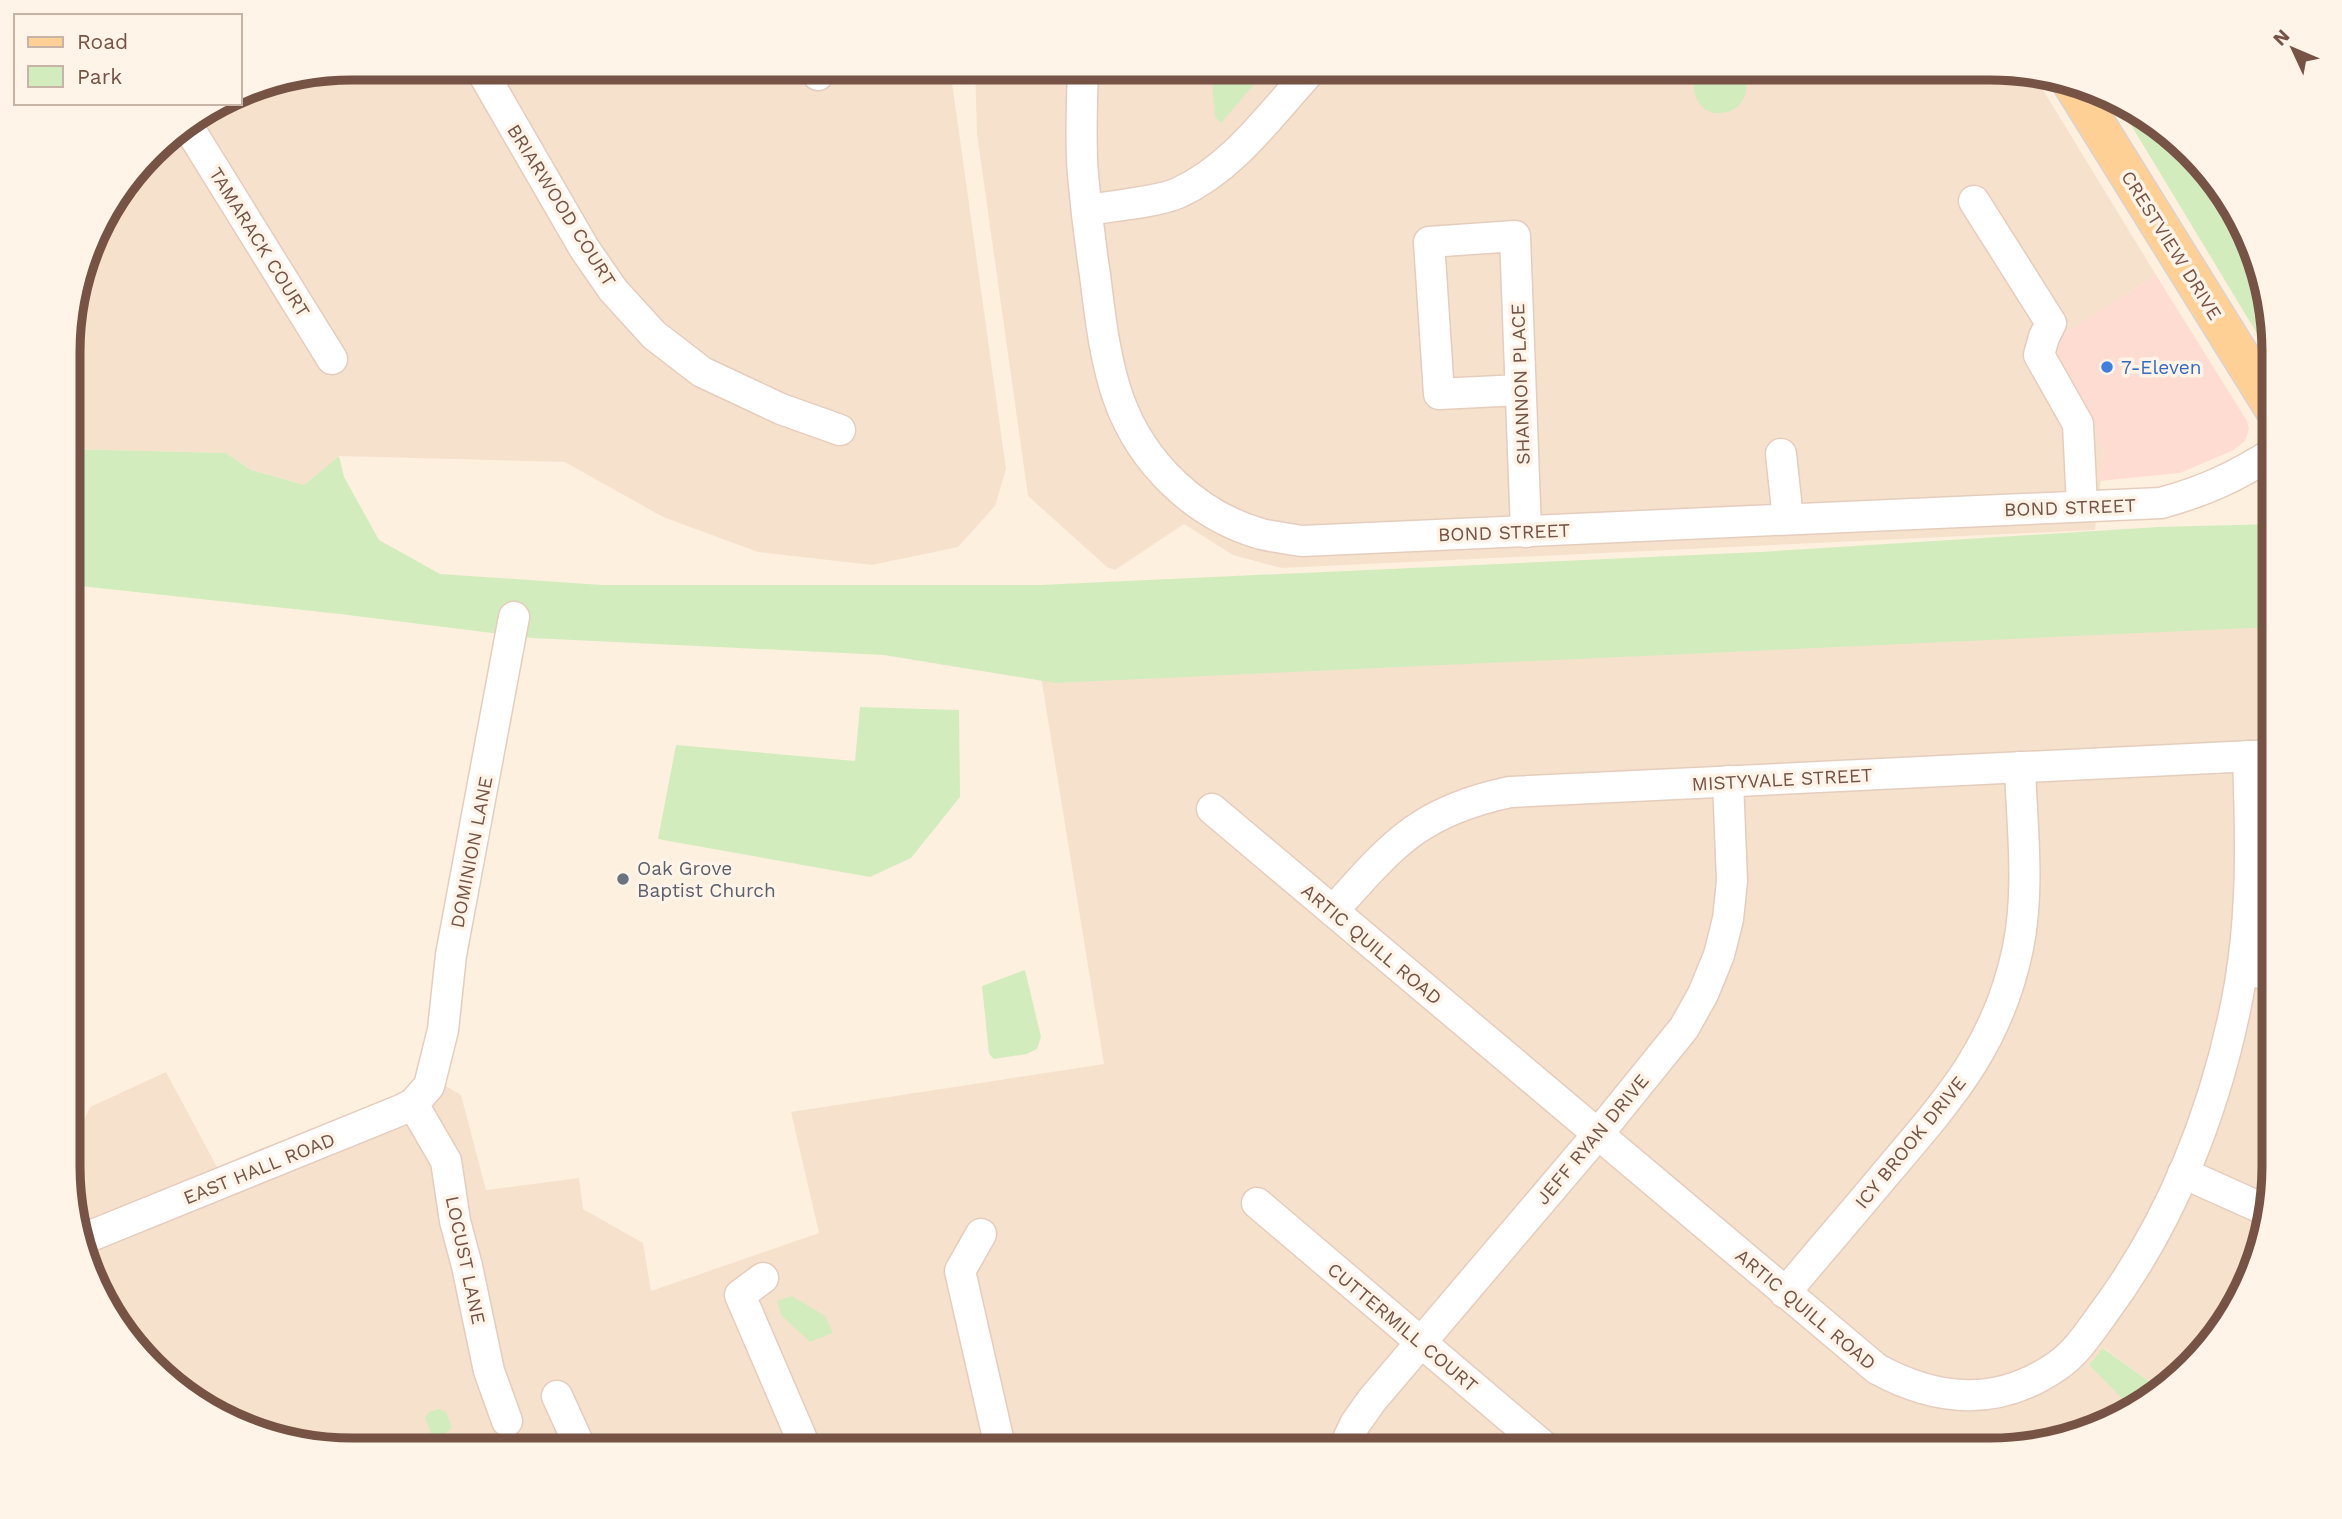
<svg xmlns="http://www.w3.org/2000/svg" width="2342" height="1519" viewBox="0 0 2342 1519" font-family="'Work Sans',sans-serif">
	<rect width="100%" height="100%" fill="#fef0df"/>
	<!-- residential -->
	<g fill="#f6e1cd">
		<polygon points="352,68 950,68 1006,469 995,506 958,547 872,565 758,552 663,517 565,462 339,456 304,485 251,470 226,453 71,449 71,315 98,226 165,139 222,103 240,103 240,92 244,90"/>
		<polygon points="975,68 1990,68 2034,75 2156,275 2059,337 2104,453 2095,530 1281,568 1233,555 1184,524 1115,570 1107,567 1028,496 977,134"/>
		<polygon points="2273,618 2273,1185 2259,1258 2226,1325 2158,1388 2104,1348 2089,1365 2134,1411 2131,1413 2008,1450 352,1451 261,1436 194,1403 106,1309 71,1204 71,1150 90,1107 166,1072 218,1169 390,1103 422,1072 461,1095 486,1190 579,1178 583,1209 643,1243 651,1291 819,1233 791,1112 1104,1064 1041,677"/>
	</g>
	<!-- commercial -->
	<polygon fill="#ffdcd2" points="2156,275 2247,421 2249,429 2245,441 2234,450 2180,473 2099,481 2104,453 2087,413 2053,354 2059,337"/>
	<!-- green -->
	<g fill="#d3ecbd">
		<polygon points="1211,68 1268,68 1221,123 1215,117"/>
		<path d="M1701,68H1740C1766,109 1705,132 1695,94C1692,85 1695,76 1701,68Z"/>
		<polygon points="2116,100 2148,116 2236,211 2273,334 2273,360"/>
		<polygon points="71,449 226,453 251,470 304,485 339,456 344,477 379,540 440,574 602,585 1040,585 1760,552 2158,527 2273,524 2273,627 1055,683 884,655 532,638 340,614 71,585"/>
		<polygon points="860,707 959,710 960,797 911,858 870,877 658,839 676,745 855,761"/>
		<polygon points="1025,970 1041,1037 1037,1049 1027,1054 994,1059 989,1054 982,986"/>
		<polygon points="792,1296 825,1316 833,1333 810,1342 781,1315 777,1301"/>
		<polygon points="2103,1348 2158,1388 2134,1411 2089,1365"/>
		<polygon points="439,1409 446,1412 452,1428 446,1433 433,1438 425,1418 429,1412"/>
	</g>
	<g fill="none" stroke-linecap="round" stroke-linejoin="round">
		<!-- minor casing -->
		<g stroke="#e5cdbe" stroke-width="33">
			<g id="minor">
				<polyline points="480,68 584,248 613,290 654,335 702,372 781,409 840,430"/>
				<polyline points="817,68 818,75"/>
				<path d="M1083,68C1082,103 1080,140 1083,175C1086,208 1090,242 1095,275C1100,316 1105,361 1119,400C1142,463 1195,515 1261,534C1274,537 1289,539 1302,541L2161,503C2205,491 2235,477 2273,453"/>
				<polyline points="187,125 332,359"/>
				<polyline points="1974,201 2051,323 2044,337 2039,355 2078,424 2082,506"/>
				<path d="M1087,210C1111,206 1158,202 1178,193C1234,168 1272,112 1313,68"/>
				<polyline points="1520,390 1439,394 1429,242 1515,236 1526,532"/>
				<polyline points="1781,454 1788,519"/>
				<path d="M1212,809L1877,1369C1938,1402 1998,1407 2057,1366C2076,1353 2089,1333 2102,1315C2171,1223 2215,1112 2237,1000C2253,919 2251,838 2248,756"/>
				<path d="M1333,911C1392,845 1419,811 1510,792L2273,755"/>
				<polyline points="2242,970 2273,975"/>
				<polyline points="413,1104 446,1161 455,1221 467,1266 489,1371 507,1421"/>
				<polyline points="2183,1173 2268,1211"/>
				<polyline points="1257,1203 1548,1450"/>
				<polyline points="981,1234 960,1271 1001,1451"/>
				<polyline points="83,1239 401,1110 413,1104 429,1086 443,1030 451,955 514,617"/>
				<polyline points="763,1278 740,1295 807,1451"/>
				<path d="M1785,1293C1819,1252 1854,1212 1888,1171C1950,1098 1998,1045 2018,948C2030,889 2022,827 2020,767"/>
				<polyline points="557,1396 582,1451"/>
				<polyline points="1343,1450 1355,1424 1372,1400 1598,1134 1684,1028 1703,994 1719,955 1728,919 1732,881 1728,781"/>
			</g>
		</g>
		<!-- major casing -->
		<g stroke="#dbd2cf" stroke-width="40">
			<polyline id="major" points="2070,81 2273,408"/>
		</g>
		<!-- minor -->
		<use href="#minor" stroke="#fff" stroke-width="30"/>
		<!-- major -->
		<use href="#major" stroke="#ffd095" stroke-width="37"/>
	</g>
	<!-- markers -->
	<circle fill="#3f7fe0" stroke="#fff4e7" stroke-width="2.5" cx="2107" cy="367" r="7"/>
	<circle fill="#6b7280" stroke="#fff4e7" stroke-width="2.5" cx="623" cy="879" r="7"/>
	<g text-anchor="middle" stroke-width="7" stroke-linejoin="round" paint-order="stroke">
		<!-- street labels -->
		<g font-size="19" fill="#765345" stroke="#fff4e7">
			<text transform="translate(562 205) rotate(58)" y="7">BRIARWOOD COURT</text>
			<text transform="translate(260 242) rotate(58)" y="7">TAMARACK COURT</text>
			<text transform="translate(2172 245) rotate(58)" y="7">CRESTVIEW DRIVE</text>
			<text transform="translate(1520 384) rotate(-92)" y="7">SHANNON PLACE</text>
			<text transform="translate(2070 507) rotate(-2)" y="7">BOND STREET</text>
			<text transform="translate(1504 532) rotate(-2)" y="7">BOND STREET</text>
			<text transform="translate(1782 779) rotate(-3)" y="7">MISTYVALE STREET</text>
			<text transform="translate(471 852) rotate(-79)" y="7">DOMINION LANE</text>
			<text transform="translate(1372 944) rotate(40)" y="7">ARTIC QUILL ROAD</text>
			<text transform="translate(1592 1139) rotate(-50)" y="7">JEFF RYAN DRIVE</text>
			<text transform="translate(1910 1142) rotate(-51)" y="7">ICY BROOK DRIVE</text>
			<text transform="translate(259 1168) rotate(-22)" y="7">EAST HALL ROAD</text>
			<text transform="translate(466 1260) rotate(78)" y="7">LOCUST LANE</text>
			<text transform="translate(1806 1309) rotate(40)" y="7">ARTIC QUILL ROAD</text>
			<text transform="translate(1403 1327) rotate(40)" y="7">CUTTERMILL COURT</text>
		</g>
		<!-- shop labels -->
		<g font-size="19" fill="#366cbe" stroke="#fff4e7" text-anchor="start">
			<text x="2121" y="374">7-Eleven</text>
		</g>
		<!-- worship labels -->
		<g font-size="19" fill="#5b616d" stroke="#fff4e7" text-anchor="start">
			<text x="637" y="875">Oak Grove<tspan x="637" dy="22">Baptist Church</tspan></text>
		</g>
	</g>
	<!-- crop -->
	<path d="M0 0H2342V1519H0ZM352 80H1990A272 272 0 0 1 2262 352V1166A272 272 0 0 1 1990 1438H352A272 272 0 0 1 80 1166V352A272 272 0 0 1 352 80Z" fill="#fff4e7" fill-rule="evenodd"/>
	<path fill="none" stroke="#765345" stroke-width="9" d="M352 80H1990A272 272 0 0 1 2262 352V1166A272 272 0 0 1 1990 1438H352A272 272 0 0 1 80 1166V352A272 272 0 0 1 352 80Z"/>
	<!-- legend -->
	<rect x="14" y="14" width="228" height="91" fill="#fff4e7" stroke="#c8b4a6" stroke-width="2"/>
	<rect x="28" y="37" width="35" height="10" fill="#ffd095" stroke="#c8b4a6" stroke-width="2"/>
	<text x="77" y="49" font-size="21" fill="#765345">Road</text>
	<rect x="28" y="66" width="35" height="21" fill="#d3ecbd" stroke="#c8b4a6" stroke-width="2"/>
	<text x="77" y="84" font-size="21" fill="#765345">Park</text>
	<!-- north arrow -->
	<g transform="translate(2293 49) rotate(314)" stroke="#fff4e7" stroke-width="5" paint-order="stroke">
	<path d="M0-5L12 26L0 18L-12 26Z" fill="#765345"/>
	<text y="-10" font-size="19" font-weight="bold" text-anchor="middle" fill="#765345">N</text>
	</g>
</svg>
